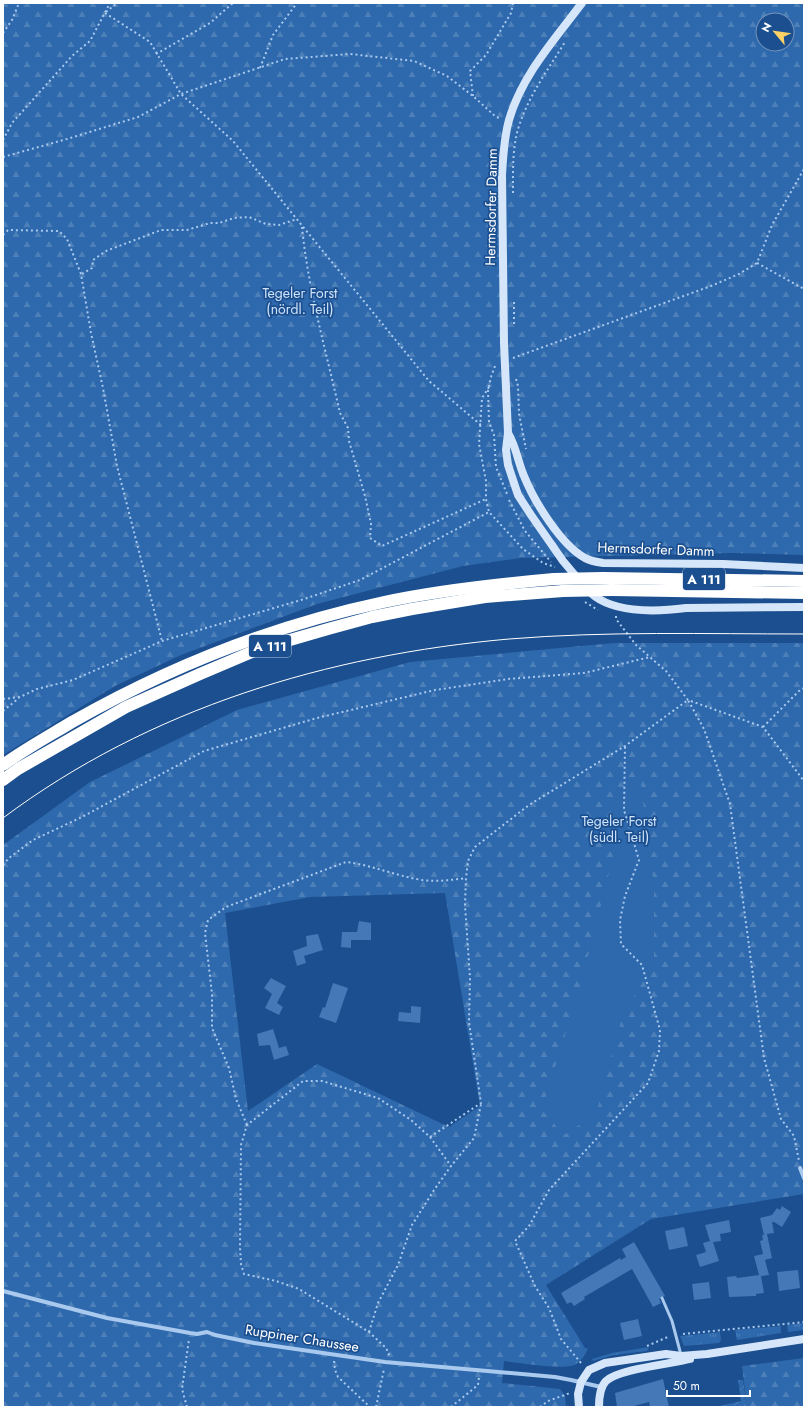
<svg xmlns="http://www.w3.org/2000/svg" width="807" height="1410" viewBox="0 0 807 1410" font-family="Jost,sans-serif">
	<defs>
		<pattern id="grass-tufts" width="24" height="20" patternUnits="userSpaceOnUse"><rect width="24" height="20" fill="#2e69ad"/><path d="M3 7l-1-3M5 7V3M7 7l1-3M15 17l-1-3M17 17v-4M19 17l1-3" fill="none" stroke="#4d80b9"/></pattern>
		<pattern id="forest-firs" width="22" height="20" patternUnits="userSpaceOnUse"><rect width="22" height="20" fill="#2e69ad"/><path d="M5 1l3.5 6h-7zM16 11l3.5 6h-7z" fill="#4d80b9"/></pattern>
		<pattern id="garden-furrows" width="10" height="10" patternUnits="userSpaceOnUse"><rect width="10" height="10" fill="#2e69ad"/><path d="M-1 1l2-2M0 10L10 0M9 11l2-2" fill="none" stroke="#4d80b9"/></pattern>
	</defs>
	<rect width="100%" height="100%" fill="#1b4f8f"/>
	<!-- grass -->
	<g fill="url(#grass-tufts)">
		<polygon points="804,1323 804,1330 788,1332 787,1325"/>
		<polygon points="781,1326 781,1333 737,1340 735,1330"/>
		<polygon points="720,1332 721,1340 719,1343 684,1346 680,1336"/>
		<polygon points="649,1347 647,1351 614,1355 593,1361 592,1359 612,1353"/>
	</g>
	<!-- forest -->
	<g fill="url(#forest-firs)" fill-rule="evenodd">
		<path d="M3,3H804V555L733,553L521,558L463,566L317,604L181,655L115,686L3,755ZM763,20H787V44H763Z"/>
		<path d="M614,643H804V1194L651,1219L546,1285L585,1348L588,1349C585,1355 581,1362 574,1365C564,1370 518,1363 504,1361L502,1383L560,1389L565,1396L566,1407H3V845L90,782L237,710L410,662ZM445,893L480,1106L449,1127L317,1064L248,1111L225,913L310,897Z"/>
		<polygon points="804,1358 804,1407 747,1407 742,1366"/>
	</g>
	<!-- garden -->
	<polygon fill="url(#garden-furrows)" points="738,1380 743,1380 747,1407 715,1407 741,1401"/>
	<!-- pitch -->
	<polygon fill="#2e69ad" points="640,777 654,886 654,964 623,1014 596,1114 564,1135 542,1110 582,980 615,849 613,797"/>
	<!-- building -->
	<g fill="#4478b7">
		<polygon points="359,921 371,923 371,940 351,940 351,948 341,947 342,932 357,932"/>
		<polygon points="318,934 323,950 304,956 306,963 297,966 293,951 307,946 306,936"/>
		<polygon points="271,978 286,986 277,1003 283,1007 279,1015 265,1008 272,994 264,988"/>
		<polygon points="333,983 348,988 336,1023 319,1017 323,1007 325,1008"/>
		<polygon points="411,1006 421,1007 420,1023 398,1021 399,1012 411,1013"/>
		<polygon points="273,1029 279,1048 286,1046 289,1055 274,1060 270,1045 259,1046 257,1034"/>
		<polygon points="782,1206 791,1212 782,1227 774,1222 772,1222 774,1233 767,1234 772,1258 765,1260 769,1275 761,1276 764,1293 756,1294 756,1296 729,1297 727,1277 736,1276 737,1278 759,1275 754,1256 763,1254 760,1241 763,1240 762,1235 764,1235 760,1218 772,1215 777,1208 780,1210"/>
		<polygon points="729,1220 731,1232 720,1234 721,1241 713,1242 719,1261 700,1267 696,1255 706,1252 703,1243 710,1241 705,1225"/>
		<polygon points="684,1227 688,1246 669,1250 665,1231"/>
		<polygon points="634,1242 665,1296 659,1299 661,1303 653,1307 632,1269 584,1297 585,1299 574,1306 571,1302 567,1304 561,1293 620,1258 621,1260 626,1257 622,1249"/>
		<polygon points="798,1270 800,1288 779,1291 777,1272"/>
		<polygon points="709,1282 711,1298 694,1300 692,1284"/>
		<polygon points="638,1319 642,1336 624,1340 620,1323"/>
		<polygon points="663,1379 669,1407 650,1407 649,1402 630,1407 617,1407 615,1393"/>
	</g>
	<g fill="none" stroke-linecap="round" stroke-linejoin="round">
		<!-- path -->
		<g stroke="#a9c9ee" stroke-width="2" stroke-dasharray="2 3" stroke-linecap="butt">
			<polyline points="106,12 117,3"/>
			<polyline points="105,13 150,42 181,94 233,141 429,381 481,425"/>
			<polyline points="3,33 12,20 19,3"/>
			<polyline points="156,54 210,23 233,3"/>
			<polyline points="260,68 273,35 297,3"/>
			<polyline points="473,96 470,71 486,55 511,13 513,3"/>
			<polyline points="3,140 12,123 72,56 90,41 110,3"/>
			<polyline points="3,157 67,139 138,117 181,94 285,59 350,54 414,61 447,76 473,96 496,117 499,118"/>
			<path d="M513,193C513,170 512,145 520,123C530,94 549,68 565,42"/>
			<path d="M302,227C308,289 326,351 340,413L348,428L349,441L365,496L371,524L370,538L382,546L486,499"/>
			<polyline points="3,235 8,230 59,231 67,239 81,274 91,333 103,388 117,466 162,641"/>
			<polyline points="757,263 804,289"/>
			<polyline points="82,274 92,268 93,260 106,251 161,230 187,230 210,223 219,223 234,218 249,217 266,224 279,225 297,219"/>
			<polyline points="514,302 514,325"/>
			<polyline points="513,358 711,286 739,274 757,263 772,225 804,169"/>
			<polyline points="495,366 491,377 488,391 489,422 494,435 496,467 507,494"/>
			<polyline points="516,379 518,386 519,414 526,449"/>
			<polyline points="489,387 482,398 479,444 486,481 486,499 489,512 523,549 543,563 555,567"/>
			<polyline points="509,500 525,531 551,562"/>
			<polyline points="585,602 598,610"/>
			<polyline points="616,616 616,619 636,645 666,671 688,700 763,727 804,781"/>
			<polyline points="3,699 20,697 37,689 73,680 162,641 301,600 360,580 489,512"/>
			<polyline points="3,711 19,698"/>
			<polyline points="763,727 800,690 804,688"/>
			<polyline points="3,865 9,858 33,840 82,817 204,751 317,718 435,690 508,679 584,673 650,657"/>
			<path d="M247,1125L236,1099L229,1068L212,1028V994L205,933L208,920L226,907L346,862C372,865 396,876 422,880C437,882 451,880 466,878"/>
			<polyline points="430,1137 451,1166"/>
			<polyline points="369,1332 378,1303 398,1265 412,1225 434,1190 451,1166 474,1138 481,1104"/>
			<polyline points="683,1334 804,1322"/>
			<polyline points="647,1346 670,1336"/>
			<polyline points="388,1355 389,1354 386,1348 369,1332 299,1289 276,1281 244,1274 241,1264 240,1247 241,1145 247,1125 303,1081 322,1081 378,1098 411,1120 430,1137 481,1103 469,1022 470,978 465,905 466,878 468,861 475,847 529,805 625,746 688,700 704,729 730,804 764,1058 781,1119 794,1136 799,1161"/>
			<polyline points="334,1361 335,1370 338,1377 370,1407"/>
			<polyline points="581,1363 561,1339 549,1308 535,1286 515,1241 529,1226 549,1190 648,1083 659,1051 660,1030 642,965 621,944 620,920 625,896 639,860 624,810 625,746"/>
			<polyline points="187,1407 182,1389 189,1339"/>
			<polyline points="376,1407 384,1369"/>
			<polyline points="451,1407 478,1385 479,1377"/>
			<polyline points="540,1407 548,1401 570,1393"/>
		</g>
		<!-- lane -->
		<polyline stroke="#a9c9ee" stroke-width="3" points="662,1298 672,1321 681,1355"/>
		<!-- street -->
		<g stroke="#a9c9ee" stroke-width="4">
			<polyline points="800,1168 804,1178"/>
			<polyline points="3,1291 107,1318 190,1333 197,1334 207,1332 215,1335 254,1343 385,1362 555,1377 571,1380 601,1387"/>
		</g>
		<!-- secondary -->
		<g stroke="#d6e6fa" stroke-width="8">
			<path d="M508,433C516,446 518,462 524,476C534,501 561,545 585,558C590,561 597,562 603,563L723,564L804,568"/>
			<path d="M579,580L563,561L531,515L518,495L508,465L506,450L508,433L504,343L502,175C503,156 504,138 509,120C522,75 555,39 582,3"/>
			<path d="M587,589C608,614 656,612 686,608L804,607"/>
			<polyline points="579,1407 578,1394 581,1382 589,1370 605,1363 666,1354 681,1356 707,1354 804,1339"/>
			<path d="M599,1407C599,1399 600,1387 606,1381C618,1369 671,1364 690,1359"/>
		</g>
		<!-- highway -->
		<g stroke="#fff" stroke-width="12">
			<polyline points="603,578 804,581"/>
			<polyline points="612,590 804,593"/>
			<path d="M3,765C25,749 49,736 72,722C169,667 275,625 384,602C440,590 497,584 554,579"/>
			<polyline points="3,780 18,769 126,707 200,674 259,649 328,629 372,617 412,609 485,597 563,591"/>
		</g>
		<!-- tram -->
		<path stroke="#fff" stroke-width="1" d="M3,818C150,708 328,655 509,639C607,631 706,634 804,634"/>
		<!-- highway-bridge -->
		<g stroke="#fff" stroke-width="12">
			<polyline points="554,579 603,578"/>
			<polyline points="563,591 612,590"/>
		</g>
	</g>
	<g text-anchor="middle" stroke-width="3.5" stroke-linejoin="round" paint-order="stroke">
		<!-- shield labels -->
		<g fill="#1b4f8f" stroke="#bbcadd" stroke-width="1">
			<rect x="683" y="568" width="42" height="22" rx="3"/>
			<rect x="249" y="635" width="42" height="22" rx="3"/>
		</g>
		<g font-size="13" font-weight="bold" fill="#fff">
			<text x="704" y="584">A 111</text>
			<text x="270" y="651">A 111</text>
		</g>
		<!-- street labels -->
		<g font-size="14" fill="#fff" stroke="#1b4f8f">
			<text transform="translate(491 207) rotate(-89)" y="5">Hermsdorfer Damm</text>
			<text transform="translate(656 549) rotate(2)" y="5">Hermsdorfer Damm</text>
			<text transform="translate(302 1338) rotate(9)" y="5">Ruppiner Chaussee</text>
		</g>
		<!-- park labels -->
		<g font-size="14" fill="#cfe3fa" stroke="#1b4f8f">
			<text x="300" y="298">Tegeler Forst<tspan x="300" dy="16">(nördl. Teil)</tspan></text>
			<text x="619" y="826">Tegeler Forst<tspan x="619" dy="16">(südl. Teil)</tspan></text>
		</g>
	</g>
	<!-- border -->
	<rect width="807" height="1410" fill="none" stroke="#ffffff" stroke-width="8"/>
	<!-- north arrow -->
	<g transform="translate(775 32) rotate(299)"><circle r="19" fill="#1b4f8f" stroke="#7695bc"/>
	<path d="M0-3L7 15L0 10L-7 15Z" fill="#ffd166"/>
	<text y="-6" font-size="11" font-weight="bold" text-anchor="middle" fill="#ffffff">N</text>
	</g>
	<!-- scale -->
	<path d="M667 1390v6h83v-6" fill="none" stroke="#ffffff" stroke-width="2"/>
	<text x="673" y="1390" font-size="12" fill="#ffffff" stroke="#1b4f8f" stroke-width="3" paint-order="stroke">50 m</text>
</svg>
